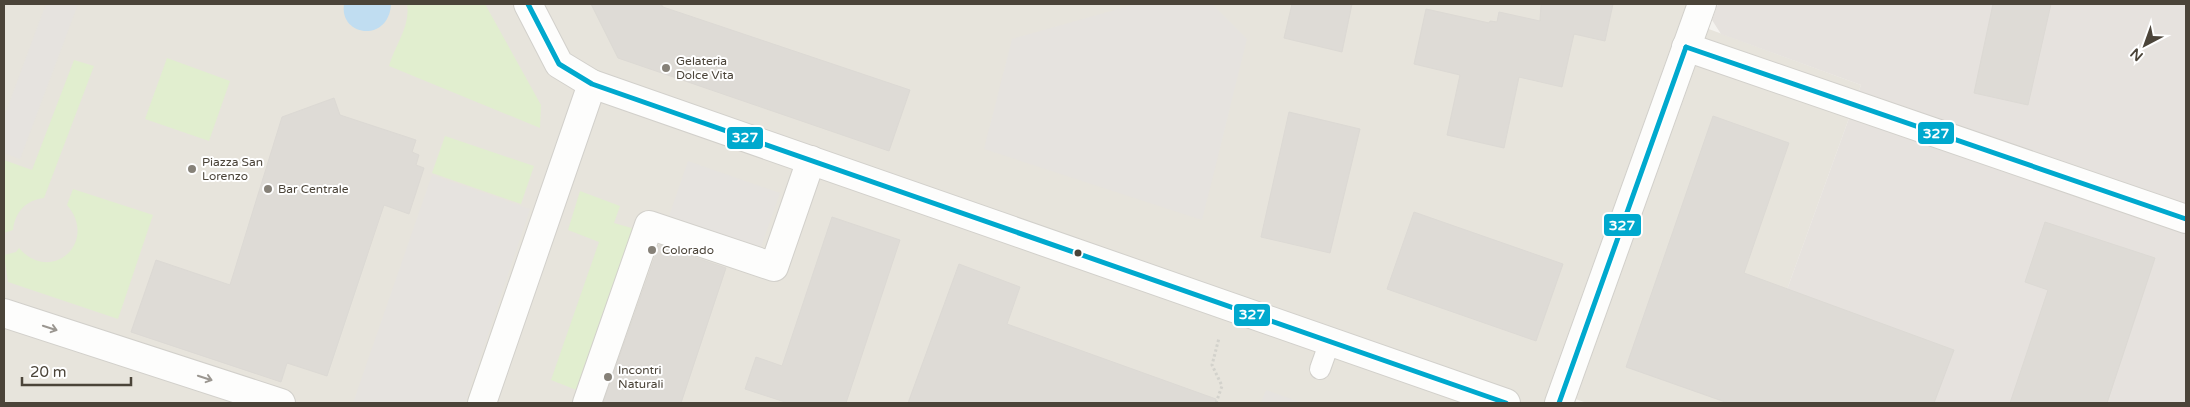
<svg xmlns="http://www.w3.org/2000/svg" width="2190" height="407" viewBox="0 0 2190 407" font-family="'Varela Round',sans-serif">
	<rect width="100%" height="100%" fill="#f4f2ee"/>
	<!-- residential -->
	<polygon fill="#e7e4dc" points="4,4 1692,4 1687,21 1861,85 1746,403 1587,403 1552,391 1548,403 4,403"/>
	<!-- industrial -->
	<polygon fill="#e6e2de" points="1718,4 2186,4 2186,403 1746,403 1861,85 1721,34 1712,20"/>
	<!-- green -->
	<g fill="#e1eecf">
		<path d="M407,4H485L541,105L540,128L389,66C395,45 411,26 407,4Z"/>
		<polygon points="167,58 230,81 209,141 145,119"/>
		<path d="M74,60L94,66L44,198C26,200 15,212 13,230L4,233V160L32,170Z"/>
		<polygon points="445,136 534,166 521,204 432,173"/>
		<path d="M73,189L153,215L118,319L8,282L4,255L16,252L19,248C51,285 99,242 67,205Z"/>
		<polygon points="580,191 620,206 614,223 635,229 579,391 551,380 599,242 568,230"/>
	</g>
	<!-- parking -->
	<g fill="#e6e3df">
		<polygon points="46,4 78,4 20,159 4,153 4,117"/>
		<polygon points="1136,4 1212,4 1247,39 1202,220 984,149 1012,39"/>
		<polygon points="688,161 780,193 760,250 668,219"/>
		<polygon points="432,175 530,209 465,403 353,403"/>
		<polygon points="1266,390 1303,403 1261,403"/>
	</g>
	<!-- water -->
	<path fill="#c0ddf1" d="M344,4H391C389,43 339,37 344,4Z"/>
	<!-- building -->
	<g fill="#dedbd6" stroke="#dcd9d4">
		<polygon points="591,4 661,4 663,7 910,90 889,151 618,58"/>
		<polygon points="1292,4 1352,4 1342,52 1284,38"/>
		<polygon points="1541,4 1613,4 1605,41 1574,34 1562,87 1519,77 1504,148 1447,135 1460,75 1414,64 1426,9 1489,23 1490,21 1497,22 1499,12 1540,21"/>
		<polygon points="1993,4 2051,4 2028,105 1974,93"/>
		<polygon points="334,98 340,115 416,140 412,152 419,155 416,165 424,168 409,214 384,205 327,376 287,363 281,382 131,332 156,260 230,285 282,117"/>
		<polygon points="1289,112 1360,129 1330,253 1261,237"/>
		<polygon points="1713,116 1789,143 1744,273 1954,350 1934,403 1728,403 1626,367"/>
		<polygon points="1414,212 1563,264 1536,341 1387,289"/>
		<polygon points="832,217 900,240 846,403 788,403 745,389 756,357 782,366"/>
		<polygon points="2045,222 2155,258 2107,403 2010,403 2048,290 2025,282"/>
		<polygon points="659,245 726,268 681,403 603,403"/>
		<polygon points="959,264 1020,287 1007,324 1216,399 1216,403 908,403"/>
	</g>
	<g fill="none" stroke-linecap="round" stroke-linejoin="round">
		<!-- service casing -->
		<g stroke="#d2d0cb" stroke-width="22">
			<polyline id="service" points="1320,369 1330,341"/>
		</g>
		<!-- pedestrian casing -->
		<g stroke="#d2d0cb" stroke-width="30">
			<polyline id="pedestrian" points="587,403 649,225 774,267 811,160"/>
		</g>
		<!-- minor casing -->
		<g stroke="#d2d0cb" stroke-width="30">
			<g id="minor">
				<polyline points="528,4 559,64 592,84 1506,403"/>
				<polyline points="1686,47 2186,219"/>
				<polyline points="4,313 281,403"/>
				<polyline points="482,403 592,84"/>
				<polyline points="1559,403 1702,4"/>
			</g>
		</g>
		<!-- path -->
		<polyline stroke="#d3d2cc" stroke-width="3" stroke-dasharray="2.5 2.5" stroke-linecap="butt" points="1216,403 1222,386 1212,365 1219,338"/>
		<!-- service -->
		<use href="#service" stroke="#fdfdfc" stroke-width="20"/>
		<!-- pedestrian -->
		<use href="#pedestrian" stroke="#fdfdfc" stroke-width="28"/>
		<!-- minor -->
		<use href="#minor" stroke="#fdfdfc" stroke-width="28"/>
		<!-- bus-1 casing -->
		<g stroke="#fff" stroke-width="9">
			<g id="bus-1">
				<polyline points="528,4 559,64 592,84 1506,403"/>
				<polyline points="1686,47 2186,219"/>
				<polyline points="1559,403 1686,47"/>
			</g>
		</g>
		<!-- bus-1 -->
		<use href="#bus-1" stroke="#00a9ce" stroke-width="5"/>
	</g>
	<!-- one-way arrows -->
	<defs><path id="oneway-shaft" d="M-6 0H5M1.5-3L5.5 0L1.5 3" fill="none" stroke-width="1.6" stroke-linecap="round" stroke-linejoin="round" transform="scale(1.25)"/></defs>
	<g stroke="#9b9791">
		<use href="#oneway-shaft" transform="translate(50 328) rotate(18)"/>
		<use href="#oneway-shaft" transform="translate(205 378) rotate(18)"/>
	</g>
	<!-- markers -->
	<g fill="#868178" stroke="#fff" stroke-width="2">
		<circle cx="666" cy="68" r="5"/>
		<circle cx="192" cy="169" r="5"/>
		<circle cx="268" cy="189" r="5"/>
		<circle cx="652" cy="250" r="5"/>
		<circle cx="608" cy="377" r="5"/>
	</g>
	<circle fill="#4b4439" stroke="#fff" stroke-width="2" cx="1078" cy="253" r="4.5"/>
	<g text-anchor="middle" stroke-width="4" stroke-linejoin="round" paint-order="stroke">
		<!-- poi labels -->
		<g font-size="12" fill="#4b4439" stroke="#fff" text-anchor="start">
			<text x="676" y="65">Gelateria<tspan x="676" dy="14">Dolce Vita</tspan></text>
			<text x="202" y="166">Piazza San<tspan x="202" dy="14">Lorenzo</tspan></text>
			<text x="278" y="193">Bar Centrale</text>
			<text x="662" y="254">Colorado</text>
			<text x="618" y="374">Incontri<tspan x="618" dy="14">Naturali</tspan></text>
		</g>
	</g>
	<g stroke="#fff" stroke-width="2">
		<rect x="1917" y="121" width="38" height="24" rx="5" fill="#00a9ce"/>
		<rect x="726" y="126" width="38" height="24" rx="5" fill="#00a9ce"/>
		<rect x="1603" y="213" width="39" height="24" rx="5" fill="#00a9ce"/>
		<rect x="1233" y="303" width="38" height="24" rx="5" fill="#00a9ce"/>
	</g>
	<g font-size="14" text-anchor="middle" font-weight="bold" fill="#fff">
		<text x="1936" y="138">327</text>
		<text x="745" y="142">327</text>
		<text x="1622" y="230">327</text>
		<text x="1252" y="319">327</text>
	</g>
	<!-- border -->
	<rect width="2190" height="407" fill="none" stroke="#4b4439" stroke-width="10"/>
	<!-- north arrow -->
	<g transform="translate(2145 45) rotate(221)" stroke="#ffffff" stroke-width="4" paint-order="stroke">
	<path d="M0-4L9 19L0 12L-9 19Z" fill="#4b4439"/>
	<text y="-8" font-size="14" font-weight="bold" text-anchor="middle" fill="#4b4439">N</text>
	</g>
	<!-- scale -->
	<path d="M22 377v8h109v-8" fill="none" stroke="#4b4439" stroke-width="2.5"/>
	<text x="30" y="377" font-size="15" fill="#4b4439" stroke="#ffffff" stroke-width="4" paint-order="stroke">20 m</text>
</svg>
